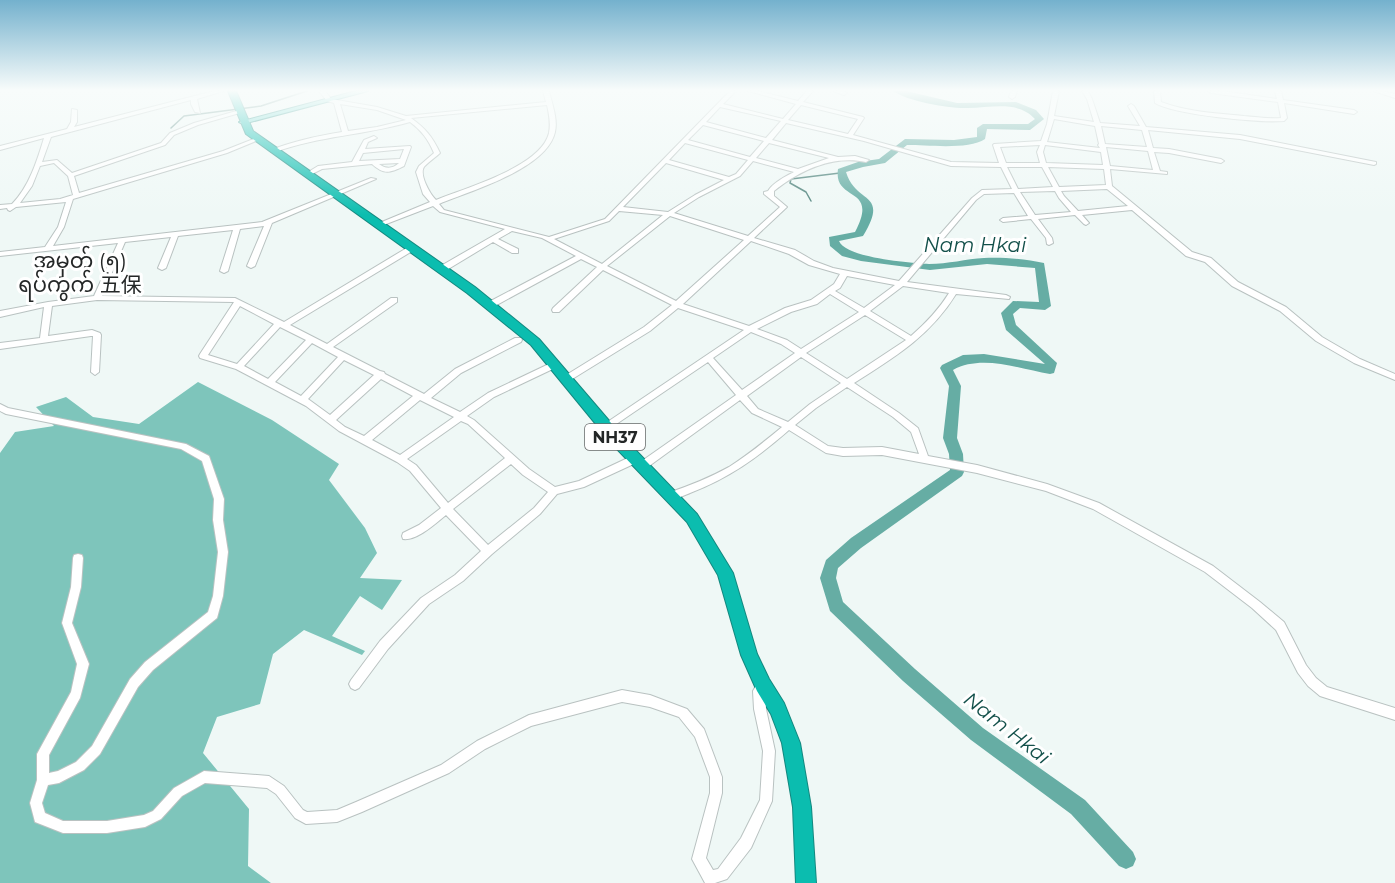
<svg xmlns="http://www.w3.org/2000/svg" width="1395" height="883" viewBox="0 0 1395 883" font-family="Montserrat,'Noto Sans SC','Noto Sans Myanmar',sans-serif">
	<rect width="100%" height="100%" fill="#eff8f6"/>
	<!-- forest -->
	<polygon fill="#7ec5bb" points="198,382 272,420 339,464 329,480 365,528 377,553 360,578 402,580 382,610 360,596 332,636 365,651 362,655 304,630 273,654 260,704 217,717 203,753 249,809 248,866 271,883 0,883 0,453 15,432 54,426 36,407 66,397 93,417 139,424"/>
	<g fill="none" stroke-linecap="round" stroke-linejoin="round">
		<!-- stream -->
		<g stroke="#52857e" stroke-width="1.5">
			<polyline points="171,128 184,116 261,106 307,91"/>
			<polyline points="811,201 806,192 790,183 791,179 840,173"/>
		</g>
		<!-- river -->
		<path fill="#66ada4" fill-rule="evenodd" d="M893,91H906L957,103L1016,102L1036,110L1044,119L1030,130L987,129L985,139C969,150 928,145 907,145L885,163L863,167L846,172C856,205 890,191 863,236L839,241C846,258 911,263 929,264C948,264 966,259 984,258C1003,257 1026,259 1044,263L1051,306L1045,310L1020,308L1013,314L1016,325L1057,363L1054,373L1050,374C1019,369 982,354 953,370L961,386L957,438L963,454L964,472L962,476L861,548L838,568L836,578L843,602L915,669L983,728L1085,800L1133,852L1136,859L1133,866L1126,869L1119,866L1071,814L971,740L903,681L830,611L820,578L826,560L851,538L950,470L949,454L943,438L949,386L940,368L942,365L963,355L984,354L1045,364L1006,330L1001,313L1013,301L1039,302L1035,268L987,264L930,270L861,261L842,256L830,246L829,237L855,232C880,185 833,203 838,169L858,162L879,159L905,139L954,140L977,137V128L983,124H1028L1035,119C1017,99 988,109 964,108C946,108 907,101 893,91Z"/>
		<!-- minor casing -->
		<g stroke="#b9c2c1" stroke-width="2">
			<g id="minor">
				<path d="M214,91H223L197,99L200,113L195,112L191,104V100L51,137L42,162L57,160L72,173L161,143L170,133L194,123L240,110L243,112L198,125L174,135L165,145L74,176L79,193L223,151L256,138L261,139L227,153L73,199L64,227L53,246L262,222L371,178L376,179L272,223L255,266L251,268L247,266L264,226L240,229L228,271L224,273L220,271L233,230L178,236L166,268L162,270L158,268L171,237L125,242L102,296L235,298L284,322L410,246H414V250L290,325L327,344L391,298H397V302L333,347L380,371L384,372L385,374L424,394L455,369L515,338H521L522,340L521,342L461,373L431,398L460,412L488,393L551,363H557L558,365L557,367L494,397L467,416L474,420L529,469L555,487L579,481L632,456H638L640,459L638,462L584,487L557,494L540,514L492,554L463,581L429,604L388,649L359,688L355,690L351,688L349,684L351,680L380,641L421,598L455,575L481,551L446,515C436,523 417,541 403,539L402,536L403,533L419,525L441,508L410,471L397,462L339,431L306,406L236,369L200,358L199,356L200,354L234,302L97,300L52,306L48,336L92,330L100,333L101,335L99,372L95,375L91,372L93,336H91L0,349V343L40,338L44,307L0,317V311L48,302L94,296L118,243L0,256V252L45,247L58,227L66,202L16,207L10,211L8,210L7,208L0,209V205L12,204C29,187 37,161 44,138L0,150V146L67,129L71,122L72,109L77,110V122L74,127ZM54,163L68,176L73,195L60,199L20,203L32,186L40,166ZM240,306L274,324L237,364L208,355ZM280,327L306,340L268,379L244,366ZM312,343L338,357L301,396L275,382ZM344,360L374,375L330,415L308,399ZM381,379L413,396L364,436L345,427L336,420ZM420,400L454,417L400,455L372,440ZM461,421L468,424L505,458L448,503L416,465L407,459ZM511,464L523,475L548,492L534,508L488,545L453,509Z"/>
				<path d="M319,91H325L331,99L377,107L406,116L546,102L543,91H549C552,104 558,119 555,132C547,169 470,191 439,204L444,210L549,237L605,219L730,91H736L723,104L783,119L796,104L748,91H758L798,101L807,91H813L803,102L863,117L864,118L853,135L951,162L999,163L993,145L994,144L1041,141L1047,124L1053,91H1059L1054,116L1094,122L1087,99L1082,91H1088L1092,99L1100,123L1140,126L1128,106L1131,104L1134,106L1146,127L1240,135L1376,162V164L1374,165L1240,139L1148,130L1153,148L1169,149L1221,159L1224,161L1221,163L1169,153L1154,152L1160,171L1167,172V174L1110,169L1112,186L1192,252L1211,258L1238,282L1286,307L1322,337L1360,359L1395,374V380L1354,363L1316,341L1280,311L1232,286L1205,262L1186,256L1132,210L1082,215L1089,223L1086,225L1084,224L1075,215L1038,219L1052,238L1053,243L1049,245L1047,244L1046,238L1031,219L1003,222L1000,220L1003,218L1028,216L1014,193L984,194L976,200L907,282L1006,295L1010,297L1009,299L956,294C930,336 895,357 854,383L899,413L918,428L928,456L977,465L1047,484L1099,503L1213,566L1260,602L1284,622L1306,665L1316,678L1327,687L1395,708V720L1320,696L1308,686L1298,673L1276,630L1252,608L1205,572L1093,509L1046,491L977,473L882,455L843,456L826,453L789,430C757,458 729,478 690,493C683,496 675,500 668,499L666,496L668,493C689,486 709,478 729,467C748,455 765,441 782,427L752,413L740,400L645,469H639L637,466L639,463L736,395L708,362L609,429H603L602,427L603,425L744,330L678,308L650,331L569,381H563L562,379L563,377L644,327L672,305L603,270L559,312H553L552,310L553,308L597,267L581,259L493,307H487V303L576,256L542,238L512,231L498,239L518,249V253H512L493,242L445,271H439V267L505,229L440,212L433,206L381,226H377V224L430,202L423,194L416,172L419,166L434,153C428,139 422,131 410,122C365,135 319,136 275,152H271V150C294,141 317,136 342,132L334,103L327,101ZM340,104L377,110L406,120L377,127L348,131ZM547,105C549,114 551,123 549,133C541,167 465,188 436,200C430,194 419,175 424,167C428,162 435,158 440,153C432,136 425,128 411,118ZM801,105L858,119L848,134L788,120ZM720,107L781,121L766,138L706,122ZM1054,119L1095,126L1099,144L1098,145L1100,148L1047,142ZM786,123L864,141L951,166L1001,167L1012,189L982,190L972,198L899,281L833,268L814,261L795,250L754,238L787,207L774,196V191C800,170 833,155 866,162L869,160L855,156L838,157L772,140ZM703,125L764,141L750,157L688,140ZM1101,126L1142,130L1147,147L1105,144ZM685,143L748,160L736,174L729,177L669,160ZM769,143L829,158L798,169L756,158ZM1040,145L1037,152L1040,163H1006L1000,147ZM1045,145L1101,152L1103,165L1046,163L1043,152ZM1106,147L1148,151L1153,170L1110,166ZM753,161L794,172C784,177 773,183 768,191L764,192V194L780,207L748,236L674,213L699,197L740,176ZM666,163L724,180L695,195L668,212L623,207ZM1007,167H1042L1053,187L1018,189ZM1048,167L1104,169L1106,185L1059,187ZM1107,189L1128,206L1078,211L1064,196L1061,191ZM1055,191L1059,198L1071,212L1035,215L1020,192ZM619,211L663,215L602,264L554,239L609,221ZM670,216L744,240L676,301L607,266ZM751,241L789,254L809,265L840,274L834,284L811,300L785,308L749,326L683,304ZM847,276L895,285L864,308L835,291L840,288ZM903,286L949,293C939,309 926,323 911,336L870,311ZM830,294L859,312L801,349L787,340L757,329L791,312L817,304ZM865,315L906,340L847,379L806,353ZM751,332L781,344L795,353L742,390L713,358ZM801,357L841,383L810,404L788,422L758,409L747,396ZM847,387L893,417L911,432L919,454L882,447L843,448L828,446L795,425L816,408Z"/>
				<polygon points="833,91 842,91 847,93 844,95"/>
				<polygon points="1011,91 1017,91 1015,97 1012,99 1009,97"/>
				<path d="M1154,91H1160L1161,102C1187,112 1216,113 1244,116C1256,117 1269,119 1281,118L1278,102L1211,93L1208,91H1222L1277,99L1275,91H1281L1283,100L1354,110L1357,112L1354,114L1284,103L1287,118L1284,121C1260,123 1175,115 1155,103Z"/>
				<polygon points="1373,91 1382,91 1395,94 1395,98"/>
				<path d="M374,136L377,138L368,142L365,149L410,146L411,147L404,166C390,173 384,175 372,164L322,169L310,175L305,174L318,166L352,162L364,140ZM404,149L400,159L359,161L363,153ZM399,163C393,169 385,169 379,164Z"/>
				<polygon points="0,404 8,408 186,444 209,456 224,499 223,520 228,552 223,596 217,618 153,670 138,687 100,754 84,770 59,783 48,785 42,803 45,813 63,821 107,821 144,815 153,811 174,788 204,771 269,776 284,786 303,810 307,812 337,810 356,802 441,765 477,741 529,715 622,690 650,695 687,709 704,729 722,777 722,793 706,858 713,870 718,869 741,838 760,800 763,751 754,709 753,691 758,682 762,680 766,682 768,686 765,692 766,709 775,751 772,801 751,848 727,879 715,883 705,883 692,859 710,793 710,777 695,737 679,717 650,707 622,702 531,726 485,749 449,773 362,812 337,822 306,824 295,818 276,794 267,788 205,783 182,796 161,819 145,827 107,833 63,833 35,822 30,803 37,780 37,754 71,692 77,664 62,623 71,587 73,558 74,555 78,554 82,555 83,558 81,587 72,623 89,664 80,698 49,755 49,773 58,771 76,762 92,746 130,679 145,662 208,612 213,596 218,552 213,520 214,499 202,461 181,449 6,414 0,411"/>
			</g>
		</g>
		<!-- major casing -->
		<g stroke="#14887f" stroke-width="2">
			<polygon id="major" points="356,91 368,91 243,124 239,122"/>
		</g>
		<!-- highway casing -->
		<g stroke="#14887f" stroke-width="2">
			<polygon id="highway" points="228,91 236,91 253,131 475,287 539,339 623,437 697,514 733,573 757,654 769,679 784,703 800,743 811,807 816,883 796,883 793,807 782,743 771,714 757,691 741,655 718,575 687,522 613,445 531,345 467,293 246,134"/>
		</g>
		<!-- minor -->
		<use href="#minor" fill="#fff" fill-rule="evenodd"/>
		<!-- major -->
		<use href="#major" fill="#6dd7cf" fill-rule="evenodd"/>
		<!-- highway -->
		<use href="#highway" fill="#0bbdaf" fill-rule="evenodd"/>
	</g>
	<!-- sky -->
	<linearGradient id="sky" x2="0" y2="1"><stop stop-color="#74b1cd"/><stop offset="0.42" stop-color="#f8fcfb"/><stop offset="1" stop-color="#f8fcfb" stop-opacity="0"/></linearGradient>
	<rect width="1395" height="215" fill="url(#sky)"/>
	<g text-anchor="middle" stroke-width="6" stroke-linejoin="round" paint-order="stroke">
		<!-- shield labels -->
		<rect fill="#fff" stroke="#666868" stroke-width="1.5" x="585" y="424" width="60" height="26" rx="4.5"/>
		<g font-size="16" font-weight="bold" fill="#242727">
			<text x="615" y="443">NH37</text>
		</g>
		<!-- water labels -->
		<g font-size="20" font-style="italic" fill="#14514b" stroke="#fff">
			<text x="975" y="252">Nam Hkai</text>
			<text transform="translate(1007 728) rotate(38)" y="7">Nam Hkai</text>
		</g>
		<!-- quarter labels -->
		<g font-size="21" fill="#242727" stroke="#fff">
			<text x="80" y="268">အမှတ် (၅)<tspan x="80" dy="24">ရပ်ကွက် 五保</tspan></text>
		</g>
	</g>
</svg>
